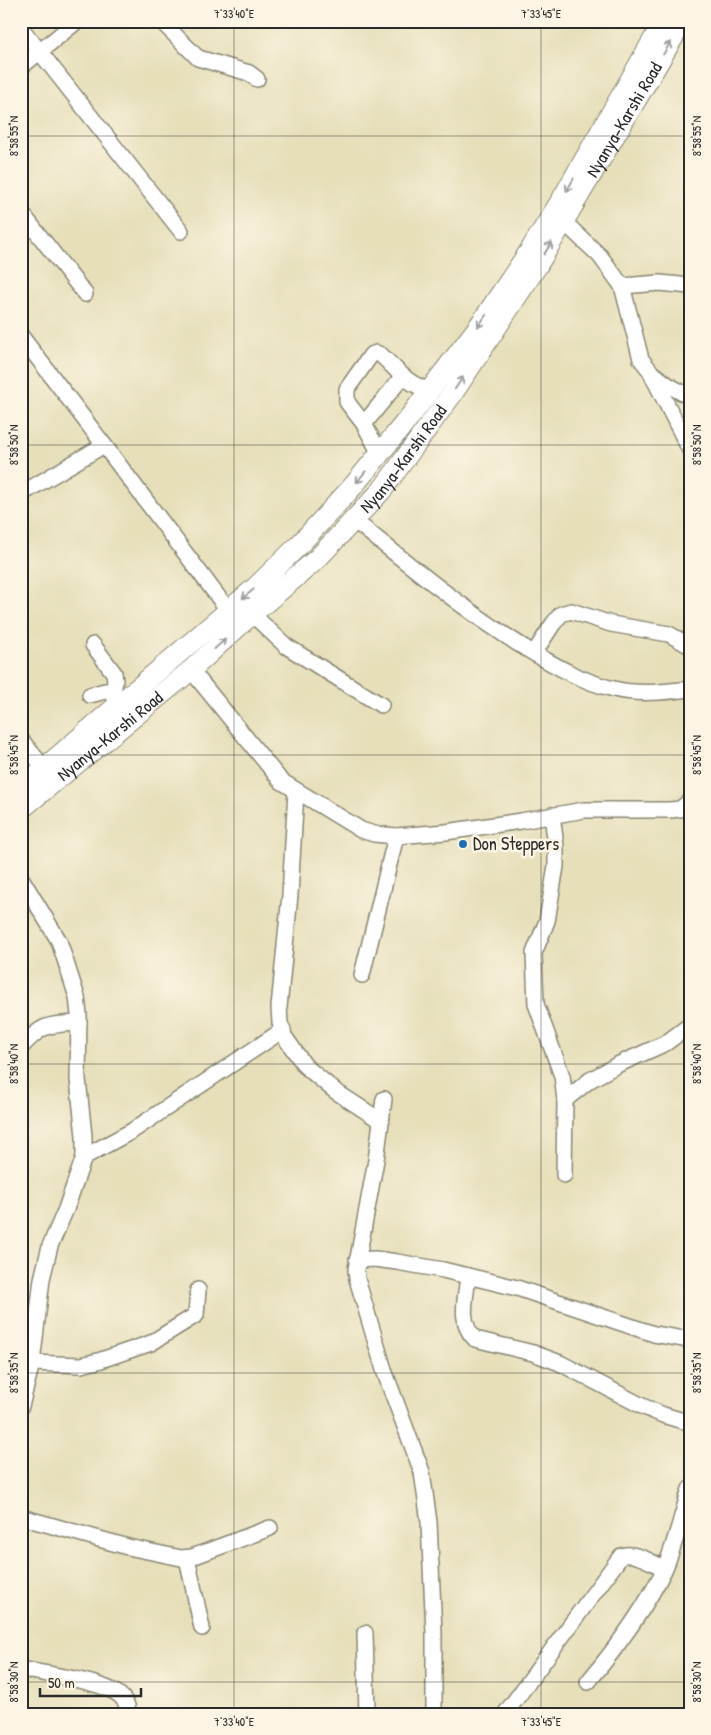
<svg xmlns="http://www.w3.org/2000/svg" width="711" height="1735" viewBox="0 0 711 1735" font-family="'Patrick Hand',sans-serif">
	<rect width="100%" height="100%" fill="#fcf5e5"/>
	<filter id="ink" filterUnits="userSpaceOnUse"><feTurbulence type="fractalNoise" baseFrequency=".02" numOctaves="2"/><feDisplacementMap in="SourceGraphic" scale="10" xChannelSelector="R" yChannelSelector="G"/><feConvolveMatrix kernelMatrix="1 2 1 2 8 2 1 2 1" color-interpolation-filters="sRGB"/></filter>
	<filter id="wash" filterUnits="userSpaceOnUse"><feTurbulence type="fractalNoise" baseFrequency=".0096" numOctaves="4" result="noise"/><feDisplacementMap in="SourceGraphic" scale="20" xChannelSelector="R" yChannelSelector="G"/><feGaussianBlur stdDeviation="1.12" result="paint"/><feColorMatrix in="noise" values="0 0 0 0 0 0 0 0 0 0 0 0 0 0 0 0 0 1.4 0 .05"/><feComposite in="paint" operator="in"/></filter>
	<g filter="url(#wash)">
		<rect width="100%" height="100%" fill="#e6dfba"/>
	</g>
	<g filter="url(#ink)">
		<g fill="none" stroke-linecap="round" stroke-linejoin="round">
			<!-- minor casing -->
			<g stroke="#888572" stroke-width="18">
				<g id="minor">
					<polyline points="161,21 198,58 249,73 257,79"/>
					<polyline points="21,28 181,231"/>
					<polyline points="21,67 77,21"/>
					<polyline points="21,212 85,294"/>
					<polyline points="564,222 600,256 622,286 641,359 652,373 668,385 690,397"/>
					<polyline points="622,286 660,283 690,286"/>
					<polyline points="21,336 104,445"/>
					<polyline points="652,375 690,450"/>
					<polyline points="364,424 403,376"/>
					<path d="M380,454L364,424L347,402V389L371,355L376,353L381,355C396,369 410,387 430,390"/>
					<polyline points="21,494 104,445 228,610"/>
					<path d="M354,520C409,565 464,610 525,648C552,664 582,682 614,689C638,695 665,692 690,689"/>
					<polyline points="252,614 286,646 381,705"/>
					<polyline points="93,645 114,673 115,681 113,692 117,706"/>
					<polyline points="534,653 553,624 561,614 571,611 611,624 669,634 690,646"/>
					<polyline points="191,670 281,781 361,830 374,834 396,836 446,832 521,821 584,810 670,810 680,809 690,801"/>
					<polyline points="90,695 105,691 113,692"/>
					<polyline points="21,740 45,769"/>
					<polyline points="296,791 290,895 279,1007 280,1023 284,1036 305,1066 335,1091 381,1121"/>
					<polyline points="552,815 556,846 556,866 547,921 534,953 536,1004 562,1076 565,1100 564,1175"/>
					<polyline points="21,878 59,941 77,997 79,1015 78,1079 84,1136 84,1157 66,1209 50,1246 42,1279 32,1363 21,1406"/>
					<polyline points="362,975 396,836"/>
					<path d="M21,1047C44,1023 47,1025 79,1023"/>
					<polyline points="384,1099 376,1160 356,1269 357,1279 385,1373 422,1472 429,1522 434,1633 434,1714"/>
					<polyline points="565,1100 590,1080 617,1065 666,1043 690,1025"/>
					<polyline points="84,1157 132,1131 283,1030"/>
					<polyline points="357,1260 375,1259 397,1262 443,1270 517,1288 654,1334 690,1340"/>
					<path d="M468,1276C466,1297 458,1323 475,1339L533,1353L560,1363L642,1406L663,1415L690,1423"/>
					<polyline points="32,1363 81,1365 98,1361 151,1343 196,1315 198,1290"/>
					<polyline points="21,1517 128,1547 181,1558 192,1557 270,1528"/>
					<polyline points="187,1558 202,1628"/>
					<polyline points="365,1633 367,1714"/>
					<path d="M21,1669C44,1674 101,1681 118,1694C124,1698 129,1707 128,1714"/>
					<path d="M588,1682C617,1647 644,1611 664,1570C675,1546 682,1514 690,1489"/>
					<path d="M505,1714L621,1556C635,1551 652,1563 664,1568"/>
				</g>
			</g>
			<!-- major casing -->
			<g stroke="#888572" stroke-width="22">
				<g id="major">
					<polyline points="21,788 256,587 300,544 354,485 412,414 479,326 531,249 562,199 664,21"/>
					<path id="s1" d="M21,809L191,670L252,614L317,559L382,490L453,393L537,266L683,21"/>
				</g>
			</g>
			<!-- minor -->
			<use href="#minor" stroke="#fff" stroke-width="15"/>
			<!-- major -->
			<use href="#major" stroke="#fff" stroke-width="20"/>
		</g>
		<!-- one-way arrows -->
		<defs><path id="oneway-shaft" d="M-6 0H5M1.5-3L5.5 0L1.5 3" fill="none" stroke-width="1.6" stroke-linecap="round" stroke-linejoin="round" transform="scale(1.25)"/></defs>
		<g stroke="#a0a0a0">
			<use href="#oneway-shaft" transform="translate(667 48) rotate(-59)"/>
			<use href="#oneway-shaft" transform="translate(570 185) rotate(120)"/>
			<use href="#oneway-shaft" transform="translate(548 248) rotate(-58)"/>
			<use href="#oneway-shaft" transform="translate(482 321) rotate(124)"/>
			<use href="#oneway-shaft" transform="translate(459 383) rotate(-56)"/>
			<use href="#oneway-shaft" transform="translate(361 477) rotate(129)"/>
			<use href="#oneway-shaft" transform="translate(248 594) rotate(141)"/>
			<use href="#oneway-shaft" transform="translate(220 644) rotate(-42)"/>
		</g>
	</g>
	<!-- ticks -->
	<path fill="none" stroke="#2b2b2b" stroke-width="1" stroke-opacity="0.45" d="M234,21V1714M541,21V1714M21,136H690M21,445H690M21,755H690M21,1064H690M21,1373H690M21,1682H690"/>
	<!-- markers -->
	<circle fill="#1f6fb2" stroke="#fcf5e5" stroke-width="2" cx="463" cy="844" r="5"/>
	<g text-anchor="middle" stroke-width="5" stroke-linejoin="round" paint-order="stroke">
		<!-- street labels -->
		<g font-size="18" fill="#2b2b2b" stroke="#fcf5e5">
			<text dy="6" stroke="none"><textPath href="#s1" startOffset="925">Nyanya-Karshi Road</textPath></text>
			<text dy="6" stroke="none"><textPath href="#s1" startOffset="520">Nyanya-Karshi Road</textPath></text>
			<text dy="6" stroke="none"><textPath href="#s1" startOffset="115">Nyanya-Karshi Road</textPath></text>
		</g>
		<!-- poi labels -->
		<g font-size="18" fill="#2b2b2b" stroke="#fcf5e5" text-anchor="start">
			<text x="473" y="850">Don Steppers</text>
		</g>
	</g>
	<!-- margin -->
	<rect width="711" height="1735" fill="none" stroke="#fcf5e5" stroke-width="55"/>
	<!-- scale -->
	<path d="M40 1688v8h101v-8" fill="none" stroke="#2b2b2b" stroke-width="2.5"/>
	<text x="48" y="1688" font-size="15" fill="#2b2b2b" stroke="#fcf5e5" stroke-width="4" paint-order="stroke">50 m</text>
	<rect x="28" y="28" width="656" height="1680" fill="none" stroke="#2b2b2b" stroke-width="2"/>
	<g font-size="12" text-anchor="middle" fill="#2b2b2b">
		<text x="234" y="18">7°33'40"E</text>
		<text x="541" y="18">7°33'45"E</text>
		<text transform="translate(14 136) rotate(-90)" y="4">8°58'55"N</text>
		<text transform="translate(697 136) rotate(-90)" y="4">8°58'55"N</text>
		<text transform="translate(14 445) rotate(-90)" y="4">8°58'50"N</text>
		<text transform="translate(697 445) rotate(-90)" y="4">8°58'50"N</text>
		<text transform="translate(14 755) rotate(-90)" y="4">8°58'45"N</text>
		<text transform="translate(697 755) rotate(-90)" y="4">8°58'45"N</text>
		<text transform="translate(14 1064) rotate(-90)" y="4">8°58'40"N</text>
		<text transform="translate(697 1064) rotate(-90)" y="4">8°58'40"N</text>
		<text transform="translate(14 1373) rotate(-90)" y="4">8°58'35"N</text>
		<text transform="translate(697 1373) rotate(-90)" y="4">8°58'35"N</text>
		<text transform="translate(14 1682) rotate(-90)" y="4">8°58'30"N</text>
		<text transform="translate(697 1682) rotate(-90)" y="4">8°58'30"N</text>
		<text x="234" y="1726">7°33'40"E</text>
		<text x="541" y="1726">7°33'45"E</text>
	</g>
</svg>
